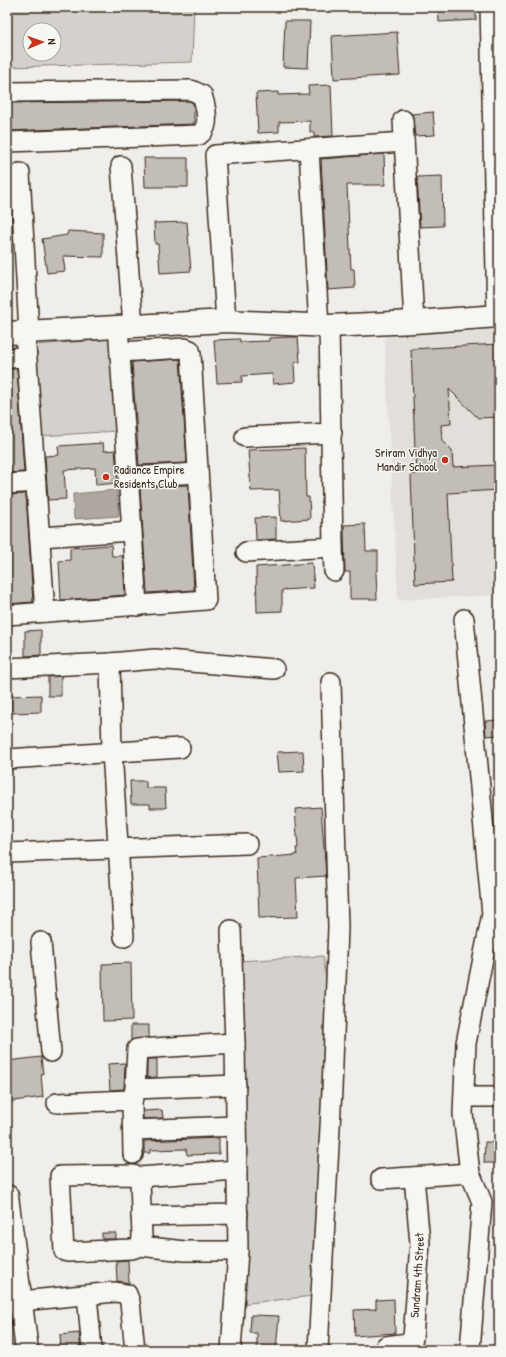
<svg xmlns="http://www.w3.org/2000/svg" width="506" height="1357" viewBox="0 0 506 1357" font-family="'Patrick Hand',sans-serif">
	<rect width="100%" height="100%" fill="#efeeea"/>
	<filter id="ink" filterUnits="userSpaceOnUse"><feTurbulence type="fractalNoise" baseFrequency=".025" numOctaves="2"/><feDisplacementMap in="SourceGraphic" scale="8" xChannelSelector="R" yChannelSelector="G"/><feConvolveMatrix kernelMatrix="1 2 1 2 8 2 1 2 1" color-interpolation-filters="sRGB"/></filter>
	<g filter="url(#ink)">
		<!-- built -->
		<polygon fill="#e2dfdb" points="499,318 499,595 398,600 384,326"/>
		<!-- green -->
		<g fill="#d4d1cc" stroke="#887e75" fill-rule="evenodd">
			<path d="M7,7H194L192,62L7,67ZM30,30H54V54H30Z"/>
			<polygon points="112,339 118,431 41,436 35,345"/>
			<polygon points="323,956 327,988 313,1296 240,1304 238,961"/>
		</g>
		<!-- water -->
		<polygon fill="#afa8a1" stroke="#81766d" points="117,490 119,516 74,519 73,494"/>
		<!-- building -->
		<g fill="#c2bdb7" stroke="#3b2a1e">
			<polygon points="438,7 476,7 476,20 439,22"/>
			<polygon points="285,21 310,21 308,68 283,67"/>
			<polygon points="397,32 400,75 334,79 332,36"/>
			<polygon points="331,85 333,136 314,137 314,132 310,132 310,121 279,122 279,132 258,133 256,93 278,92 278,95 309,94 308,86"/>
			<polygon points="189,101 193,103 194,108 194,124 7,131 7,103"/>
			<polygon points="433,112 435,135 415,136 412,114"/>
			<polygon points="384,154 385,185 347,185 351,269 354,269 355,288 328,290 321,159"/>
			<polygon points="144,158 188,158 188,187 145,187"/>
			<polygon points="442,176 443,226 420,227 417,177"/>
			<polygon points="187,222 191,271 160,273 158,244 155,244 154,223"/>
			<polygon points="68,231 103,233 103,257 63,256 65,271 47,273 42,239 67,235"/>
			<polygon points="289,337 298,337 300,362 294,363 295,382 273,384 272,374 242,376 242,382 217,383 214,340 240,339 240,342 269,341 269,338"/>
			<polygon points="499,344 499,417 478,418 449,389 451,424 441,425 442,441 452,451 453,467 499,465 499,490 448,493 452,582 415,584 411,475 416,474 411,349"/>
			<polygon points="180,359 187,463 139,465 132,362"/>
			<polygon points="7,369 17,369 24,472 7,473"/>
			<polygon points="103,443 104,451 115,450 118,483 96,485 95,468 64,470 66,499 48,500 45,456 59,455 58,446"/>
			<polygon points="305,448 306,497 309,497 310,519 281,521 279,490 251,491 248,450"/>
			<polygon points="188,485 194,590 147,593 140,487"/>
			<polygon points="26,494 33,602 7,604 7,495"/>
			<polygon points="276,517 276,539 256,540 255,518"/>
			<polygon points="365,524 366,551 378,551 378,571 376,571 377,599 350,599 350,572 345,572 344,525"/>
			<polygon points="111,545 112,556 123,556 125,595 61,600 59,561 70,560 70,548"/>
			<polygon points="312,563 314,588 282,590 282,611 257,612 256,567"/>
			<polygon points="41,630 41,655 25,656 25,631"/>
			<polygon points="61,676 61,696 48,696 48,677"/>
			<polygon points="41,695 41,712 11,713 11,696"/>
			<polygon points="499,720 499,735 486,736 485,721"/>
			<polygon points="303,751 304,771 279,772 277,752"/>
			<polygon points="130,781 146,781 146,788 165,788 166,808 150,808 150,804 131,804"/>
			<polygon points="321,807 326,876 296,878 298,917 259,918 257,858 297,855 296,848 298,848 295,809"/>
			<polygon points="131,963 132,1020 103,1021 102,964"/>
			<polygon points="131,1025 149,1025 149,1037 131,1040"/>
			<polygon points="41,1057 43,1074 41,1074 43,1097 7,1102 7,1061"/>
			<polygon points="147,1059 157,1059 157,1077 147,1078"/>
			<polygon points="125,1063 124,1089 110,1090 108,1064"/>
			<polygon points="162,1110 163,1118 143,1119 143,1111"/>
			<polygon points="219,1138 219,1154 187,1155 186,1149 150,1150 150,1153 144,1153 144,1141"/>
			<polygon points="485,1142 499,1142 498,1163 484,1163"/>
			<rect x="102" y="1233" width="14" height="6"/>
			<polygon points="128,1260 129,1283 117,1281 116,1261"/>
			<polygon points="394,1299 395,1333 355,1336 354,1310 376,1309 376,1300"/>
			<polygon points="251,1315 279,1316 276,1350 257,1350 257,1333 250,1333"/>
			<polygon points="79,1333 81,1350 61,1350 60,1335"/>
		</g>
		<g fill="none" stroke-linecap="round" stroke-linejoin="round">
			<!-- street casing -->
			<g stroke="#3b2a1e" stroke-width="22">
				<g id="street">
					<polyline points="490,7 497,316"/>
					<path d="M7,92L191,90L202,95C206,107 211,127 199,135L7,142"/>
					<polyline points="403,120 414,322"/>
					<polyline points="309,149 319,327"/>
					<polyline points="121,166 133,326"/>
					<polyline points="20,173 29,332"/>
					<polyline points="226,321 215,155 404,142"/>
					<polyline points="25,332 45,612"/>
					<polyline points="119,340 137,606"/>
					<polyline points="7,358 27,357"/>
					<polyline points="245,437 332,433"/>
					<polyline points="128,477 198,473"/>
					<polyline points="7,484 36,482"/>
					<polyline points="40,537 132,531"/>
					<polyline points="333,547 334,571"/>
					<polyline points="246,552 333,547 329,326"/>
					<polyline points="7,615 206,600 191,354 190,350 185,348 120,352"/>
					<polyline points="464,619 492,914 466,1043 463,1114 470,1173 482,1202 470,1350"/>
					<polyline points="110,663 112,752 124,937"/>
					<polyline points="7,668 110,663 155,659 274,669"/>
					<polyline points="7,759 180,748"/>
					<polyline points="7,853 247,844"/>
					<polyline points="41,942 51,1052"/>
					<polyline points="135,1089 236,1085"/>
					<polyline points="464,1097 499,1097"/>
					<polyline points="132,1102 135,1089 137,1049 235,1043"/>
					<polyline points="57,1103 130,1100 132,1103 133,1154"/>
					<polyline points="133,1130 236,1126"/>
					<path d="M133,1175L139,1177L140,1180L142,1237C141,1245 139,1248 131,1249L68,1252L64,1251L60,1176Z"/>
					<polyline points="139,1177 237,1170"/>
					<polyline points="381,1179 470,1173"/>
					<polyline points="141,1216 238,1214"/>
					<polyline points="140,1246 185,1251 238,1251"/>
					<polyline points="87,1295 92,1350"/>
					<polyline points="21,1301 115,1292 127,1294 130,1302 135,1350"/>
					<polyline points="231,1350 238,1251 235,1043 231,930"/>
					<polyline points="318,1350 332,1090 338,927 331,682"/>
					<path id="s1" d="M384,1350L386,1346L408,1343L413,1339L420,1243L414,1177"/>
				</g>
			</g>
			<!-- secondary casing -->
			<g stroke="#3b2a1e" stroke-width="25">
				<g id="secondary">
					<polyline points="7,333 226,321 329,326 414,322 499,316"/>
					<polyline points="7,1196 27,1350"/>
				</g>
			</g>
			<!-- street -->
			<use href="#street" stroke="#f6f6f2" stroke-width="19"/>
			<!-- secondary -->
			<use href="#secondary" stroke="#f6f6f2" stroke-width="22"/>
		</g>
	</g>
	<!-- markers -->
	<g fill="#c8321e" stroke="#f6f6f2" stroke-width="1.5">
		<circle cx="445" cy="460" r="4"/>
		<circle cx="106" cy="477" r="4"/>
	</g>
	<g text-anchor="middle" stroke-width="3" stroke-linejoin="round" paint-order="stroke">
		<!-- poi labels -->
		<g font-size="12" fill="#3b2a1e" stroke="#f6f6f2" text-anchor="end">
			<text x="437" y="457">Sriram Vidhya<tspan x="437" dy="14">Mandir School</tspan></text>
			<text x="114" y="474" text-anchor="start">Radiance Empire<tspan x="114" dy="14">Residents Club</tspan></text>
		</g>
		<!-- street labels -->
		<g font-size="12" fill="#3b2a1e" stroke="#f6f6f2">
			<text dy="4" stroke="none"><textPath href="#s1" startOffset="97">Sundram 4th Street</textPath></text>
		</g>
	</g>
	<!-- margin -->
	<rect width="506" height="1357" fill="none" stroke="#f6f6f2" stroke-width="24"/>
	<rect x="12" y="12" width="482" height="1333" fill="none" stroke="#3b2a1e" stroke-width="1.5" filter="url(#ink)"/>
	<!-- north arrow -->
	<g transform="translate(42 42) rotate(88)"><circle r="19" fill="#f6f6f2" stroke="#aba49d"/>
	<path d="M0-3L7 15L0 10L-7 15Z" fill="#c8321e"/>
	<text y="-6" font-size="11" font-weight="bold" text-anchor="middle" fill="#3b2a1e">N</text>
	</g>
</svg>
